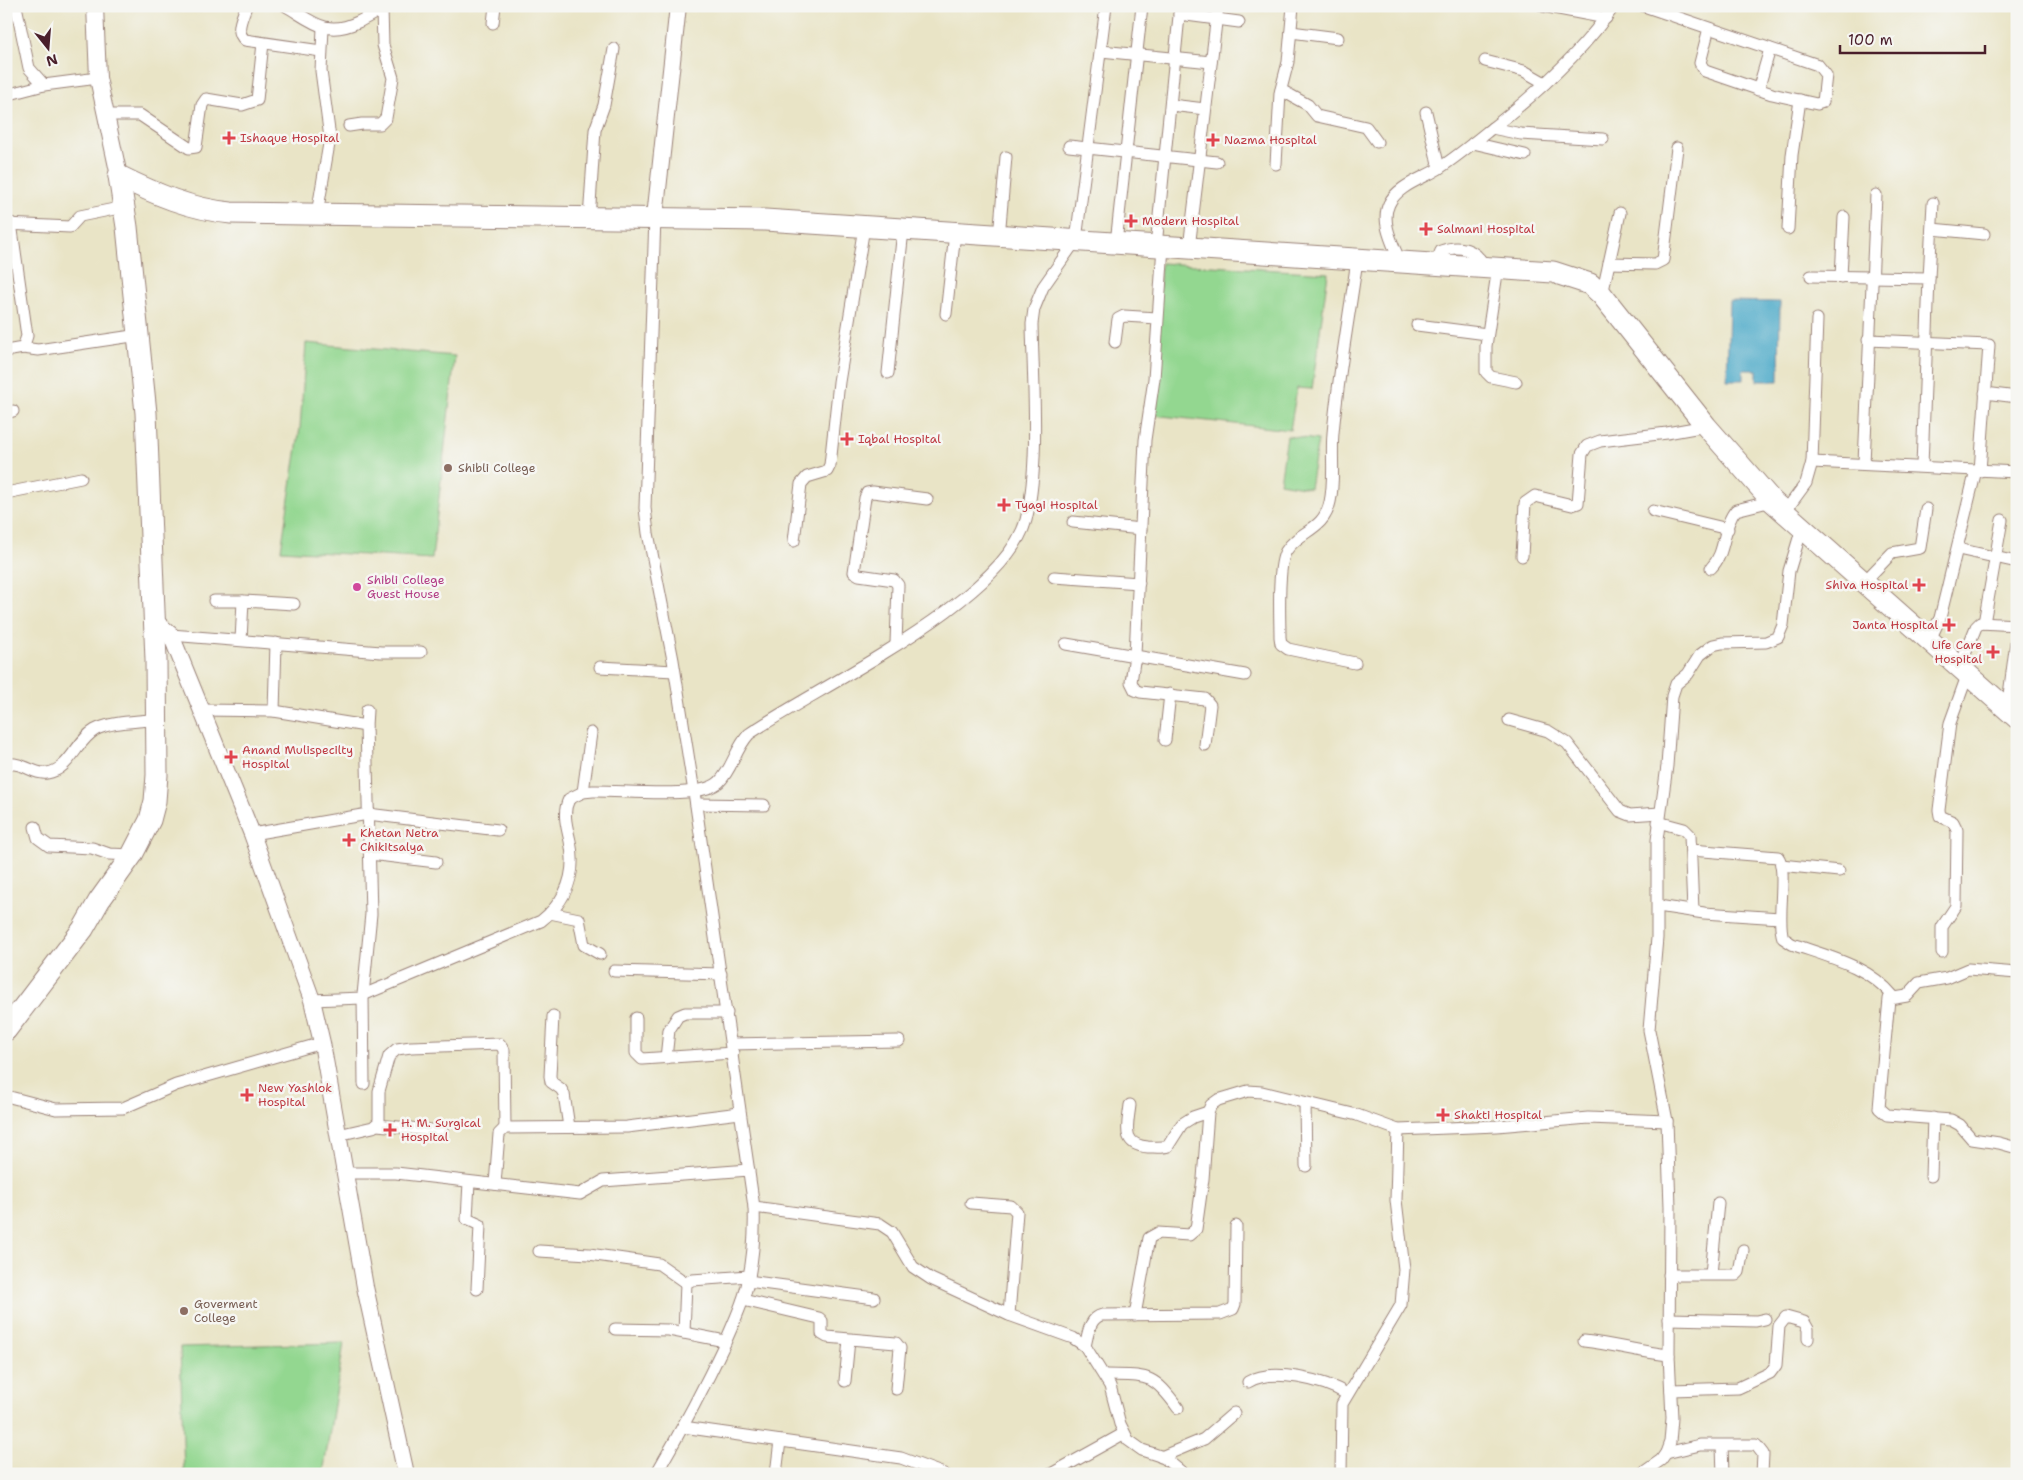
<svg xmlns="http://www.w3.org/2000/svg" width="2023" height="1480" viewBox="0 0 2023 1480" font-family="'Shantell Sans',sans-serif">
	<rect width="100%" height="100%" fill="#f6f6f2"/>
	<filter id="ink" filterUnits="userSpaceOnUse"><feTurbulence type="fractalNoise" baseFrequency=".02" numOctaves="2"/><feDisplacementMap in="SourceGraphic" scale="10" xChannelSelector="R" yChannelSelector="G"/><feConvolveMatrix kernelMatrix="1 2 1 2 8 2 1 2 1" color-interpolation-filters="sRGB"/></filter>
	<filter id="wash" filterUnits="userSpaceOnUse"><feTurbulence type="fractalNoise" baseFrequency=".0096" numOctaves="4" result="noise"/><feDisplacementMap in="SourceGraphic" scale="20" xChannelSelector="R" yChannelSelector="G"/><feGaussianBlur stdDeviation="1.12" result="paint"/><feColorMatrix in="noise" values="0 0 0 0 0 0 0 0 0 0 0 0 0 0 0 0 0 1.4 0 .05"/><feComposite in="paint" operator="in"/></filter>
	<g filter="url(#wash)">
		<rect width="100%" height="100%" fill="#e9e4c6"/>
		<!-- green -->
		<g fill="#93d790" stroke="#6e7b5e">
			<polygon points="1161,263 1328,273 1312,389 1297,388 1290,430 1153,415"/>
			<polygon points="306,343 455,356 432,559 281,550 300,428"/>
			<polygon points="1287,436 1318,440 1310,488 1280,483"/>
			<polygon points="344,1343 323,1474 184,1474 180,1347"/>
		</g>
		<!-- water -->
		<polygon fill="#49a8c8" stroke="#4a647a" points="1729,301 1780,302 1779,381 1757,381 1757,370 1743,370 1743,380 1727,380"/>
	</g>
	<g filter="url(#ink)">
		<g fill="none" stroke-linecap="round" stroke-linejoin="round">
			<!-- street casing -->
			<g stroke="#9a8278" stroke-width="13">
				<g id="street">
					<polyline points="16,6 29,68 44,85"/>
					<path d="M246,6C243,17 234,31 245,40L321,51"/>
					<path d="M286,6C313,22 326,37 358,22C369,17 378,10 390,6"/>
					<polyline points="1543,6 1606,18"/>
					<polyline points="1644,6 1818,65 1826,75 1823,102 1817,104 1772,94 1705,71 1700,63 1709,28"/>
					<polyline points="1179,14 1239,22"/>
					<polyline points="493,23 495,6"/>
					<polyline points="1291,32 1338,38"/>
					<polyline points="1101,51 1211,62"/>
					<polyline points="1485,61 1524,71 1545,83"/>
					<polyline points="1281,90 1308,105 1317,116 1366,127 1377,142"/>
					<polyline points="1758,90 1770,49"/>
					<polyline points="6,95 44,85 98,78"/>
					<polyline points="1171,105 1205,109"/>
					<polyline points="1426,112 1439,168"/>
					<polyline points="105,115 140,115 189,148 196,147 202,105 206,99 242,105 257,100 263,43"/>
					<polyline points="349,126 362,124 380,124 386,118 393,78 383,45 382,9"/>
					<polyline points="1492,128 1521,134 1603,139"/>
					<polyline points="1473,143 1525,155"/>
					<polyline points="1069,146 1217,162"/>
					<polyline points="1276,164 1280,93 1288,62 1293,6"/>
					<polyline points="317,214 330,138 321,71 323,28"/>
					<path d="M655,217L645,508L648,533L673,660L694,792L754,1207C755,1233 753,1260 747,1286C742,1306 733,1324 725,1343C704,1388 681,1431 656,1474"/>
					<polyline points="589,219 595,130 604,105 614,49"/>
					<polyline points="6,224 70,227 80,216 124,207"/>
					<polyline points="1788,229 1792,155 1800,100"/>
					<polyline points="1932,229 1984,234"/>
					<polyline points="999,237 1006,157"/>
					<polyline points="1116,243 1142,6"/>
					<polyline points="1156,246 1180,6"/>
					<polyline points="1163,246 1154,379 1145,440 1135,655 1131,682 1135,690 1140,692 1205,699 1210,705 1205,745"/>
					<polyline points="1189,248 1218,6"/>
					<path d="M1400,262C1394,246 1380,222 1389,204C1397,186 1422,179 1438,169C1455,158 1471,145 1487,132C1534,96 1580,55 1614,6"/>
					<polyline points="1609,263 1655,264 1663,260 1677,148"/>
					<path d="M1435,265L1441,251C1459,244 1476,249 1484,266"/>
					<polyline points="1498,267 1486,346 1486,372 1491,377 1516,382"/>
					<polyline points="1811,276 1929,278 1922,466"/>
					<polyline points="1841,277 1844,217"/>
					<polyline points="1929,278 1933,203"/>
					<polyline points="1602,295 1620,213"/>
					<polyline points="946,314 955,233"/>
					<polyline points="1417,325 1487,334"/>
					<polyline points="1868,340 1989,345 1980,471"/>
					<polyline points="1115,342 1118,319 1124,316 1157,318"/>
					<polyline points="23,348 38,350 139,335"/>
					<polyline points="6,351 23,348 27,336 11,223"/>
					<polyline points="888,373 903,230"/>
					<polyline points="1985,393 2017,397"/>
					<polyline points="6,413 13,411"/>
					<polyline points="1812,462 2017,472"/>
					<polyline points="1864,463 1876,195"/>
					<polyline points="6,493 81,478"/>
					<polyline points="1653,511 1728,529"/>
					<polyline points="1784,513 1806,483 1812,462 1817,319"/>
					<polyline points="1073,522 1141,529"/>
					<polyline points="794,541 801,484 807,477 827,471 830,465 839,382 864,227"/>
					<polyline points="1958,549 2017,562"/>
					<polyline points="1522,556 1525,503 1535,496 1572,505 1578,503 1582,454 1587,446 1600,441 1667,433 1706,426"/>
					<path d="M1711,568C1727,552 1722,526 1736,510L1772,501"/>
					<polyline points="1054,577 1139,583"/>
					<polyline points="1864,582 1892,553 1920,548 1926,509"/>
					<polyline points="214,601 243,601"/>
					<polyline points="1984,623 2002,520"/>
					<polyline points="171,635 381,652 421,652"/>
					<polyline points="241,640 243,601 294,604"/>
					<polyline points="1929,642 1940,618 1976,470"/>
					<polyline points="896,644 898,585 894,580 859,575 854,572 865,498 867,493 873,492 927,499"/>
					<polyline points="1066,644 1245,675"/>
					<path d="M1355,663L1288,649L1281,644L1280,637C1280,618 1277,566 1286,551C1299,530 1324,531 1330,502C1335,480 1331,456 1333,433C1338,376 1349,318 1357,260"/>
					<polyline points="600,667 674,671"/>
					<polyline points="1959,669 1976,627 1980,623 2017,625"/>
					<polyline points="201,710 274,711 366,726 367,710"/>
					<polyline points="2007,710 2017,634"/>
					<polyline points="274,711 276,643"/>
					<polyline points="1509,720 1548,731 1567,743 1620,811 1630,815 1660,813"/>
					<polyline points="1165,740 1170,694"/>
					<path d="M6,764C25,762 33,775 47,773C70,770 76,741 95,730C112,721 138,722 157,719"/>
					<polyline points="583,792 591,733"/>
					<polyline points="696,804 764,805"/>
					<polyline points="1658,822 1684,829 1690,835 1693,911"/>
					<polyline points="35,827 38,838 49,846 92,848 109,854 132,855"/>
					<polyline points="252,834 368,814 498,830"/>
					<path d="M1691,850L1778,857C1788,869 1776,919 1783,938L1792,944C1829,957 1867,965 1893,996"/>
					<polyline points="370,854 436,862"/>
					<polyline points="1781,865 1839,871"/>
					<polyline points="1658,906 1704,913 1780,918"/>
					<polyline points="550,913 579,919 584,945 600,954"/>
					<polyline points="1942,952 1942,927 1956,906 1957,830 1953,822 1940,816 1939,810 1950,723 1967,676"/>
					<polyline points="614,971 721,974"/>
					<polyline points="2017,973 1968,969 1947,978 1919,983 1907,996 1889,999 1879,1108 1887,1115 1951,1120 1960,1125 1972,1139 1999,1143 2017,1148"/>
					<path d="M312,1000L362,998L363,995L541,921C566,901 577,874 570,841C567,827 562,813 569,799L583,792L593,791C621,790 700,800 719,782C732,770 735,749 749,734C819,686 1004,601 1026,520C1040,465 1033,382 1032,324L1034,309L1043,287L1076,240L1106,6"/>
					<polyline points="553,1016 550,1076 551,1082 561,1089 564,1094 569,1127"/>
					<polyline points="636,1018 636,1053 642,1059 733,1053"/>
					<polyline points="731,1044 899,1041"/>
					<polyline points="666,1058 669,1030 678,1016 685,1013 727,1013"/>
					<polyline points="364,1084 363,995 371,914 366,726"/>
					<polyline points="6,1096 56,1109 123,1108 176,1085 322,1043"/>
					<polyline points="1305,1103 1306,1166"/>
					<path d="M1130,1105C1128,1125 1120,1145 1148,1147C1155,1147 1162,1148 1168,1146L1182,1124L1193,1117L1208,1112"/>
					<polyline points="377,1125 442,1131"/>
					<polyline points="338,1135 373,1127 379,1122 379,1091 389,1056 397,1049 411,1047 500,1044 504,1050 505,1128"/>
					<polyline points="345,1173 396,1173 580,1194 603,1181 749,1170"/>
					<polyline points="1931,1176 1933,1118"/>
					<polyline points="469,1182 467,1219 480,1225 477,1289"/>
					<polyline points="495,1184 499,1134 505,1128 627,1127 740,1113"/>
					<polyline points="971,1203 1011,1206 1017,1212 1009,1315"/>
					<polyline points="754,1207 880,1224 892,1232 913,1267 931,1279 1009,1315 1073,1338 1085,1346 1110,1386 1120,1424 1128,1440 1142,1450 1163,1457 1184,1474"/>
					<polyline points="539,1251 589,1254 659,1264 686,1283"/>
					<polyline points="1711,1274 1718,1203"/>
					<polyline points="1669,1275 1736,1275 1739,1272 1743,1250"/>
					<polyline points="748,1281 874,1298"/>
					<polyline points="743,1300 819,1318 822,1321 822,1334 827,1337 896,1343 900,1348 896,1389"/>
					<polyline points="1135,1315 1149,1238 1158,1233 1189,1235 1196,1229 1203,1179 1208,1112 1211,1105 1218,1100 1248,1091 1262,1092 1357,1115 1398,1130 1497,1126 1588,1118 1667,1121"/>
					<polyline points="1669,1319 1756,1321 1765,1319"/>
					<polyline points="615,1329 669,1330 725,1341"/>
					<polyline points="684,1333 686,1283 692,1280 749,1276"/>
					<path d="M1584,1341C1613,1344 1640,1352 1669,1355"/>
					<path d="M1085,1346C1088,1335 1089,1318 1102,1315L1220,1314L1233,1309L1235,1304L1236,1226"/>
					<path d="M1105,1375C1147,1376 1152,1372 1178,1408"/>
					<polyline points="845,1381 849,1340"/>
					<path d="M1248,1382C1272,1367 1324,1380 1347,1394"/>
					<polyline points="1671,1390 1738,1388 1770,1373 1776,1365 1779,1326 1786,1317 1804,1322 1808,1329 1808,1339"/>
					<polyline points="683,1427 901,1458 944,1474"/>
					<polyline points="1722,1446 1723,1474"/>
					<polyline points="1666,1453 1700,1445 1756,1445 1763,1454 1762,1474"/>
					<polyline points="1161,1457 1204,1439 1234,1413"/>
					<polyline points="776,1474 780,1441"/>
					<polyline points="1051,1474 1123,1434"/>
					<polyline points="1341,1474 1342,1404 1401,1305 1404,1269 1396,1200 1398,1130"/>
					<polyline points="1641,1474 1661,1460 1666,1453 1670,1442 1672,1418 1669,1355 1670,1207 1667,1121 1649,1030 1657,938 1657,840 1667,766 1672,696 1676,684 1688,674 1700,655 1713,645 1722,643 1766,642 1778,637 1783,625 1789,571 1802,528"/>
				</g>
			</g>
			<!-- secondary casing -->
			<g stroke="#9a8278" stroke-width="18">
				<g id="secondary">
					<polyline points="95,6 98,78 119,176"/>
					<polyline points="655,217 678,6"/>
					<polyline points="155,621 171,635 252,834 312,1000 322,1043 365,1287 406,1474"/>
				</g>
			</g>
			<!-- highway casing -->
			<g stroke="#9a8278" stroke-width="23">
				<g id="highway">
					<path d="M119,176C155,194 190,209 231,213L765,220L1553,272L1590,284L1602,295L1706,426L1772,501L2017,718"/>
					<polyline points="6,1030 83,929 99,901 132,855 150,820 155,801 157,775 156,660 146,413 127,227 119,176"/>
				</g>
			</g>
			<!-- street -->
			<use href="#street" stroke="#fff" stroke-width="11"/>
			<!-- secondary -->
			<use href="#secondary" stroke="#fff" stroke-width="16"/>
			<!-- highway -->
			<use href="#highway" stroke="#fff" stroke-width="21"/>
		</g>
	</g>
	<!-- markers -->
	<g fill="#e0444e" stroke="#f6f6f2" stroke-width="2">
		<path d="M226.5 130.5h5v5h5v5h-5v5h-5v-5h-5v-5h5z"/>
		<path d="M1210.5 132.5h5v5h5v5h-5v5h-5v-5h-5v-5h5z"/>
		<path d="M1128.5 213.5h5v5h5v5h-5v5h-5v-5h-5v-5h5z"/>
		<path d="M1423.5 221.5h5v5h5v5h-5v5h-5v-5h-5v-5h5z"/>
		<path d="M844.5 431.5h5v5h5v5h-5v5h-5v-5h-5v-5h5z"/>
		<path d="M1001.5 497.5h5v5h5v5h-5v5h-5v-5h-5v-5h5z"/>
		<path d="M1916.5 577.5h5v5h5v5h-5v5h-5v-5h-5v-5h5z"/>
		<path d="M1946.5 617.5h5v5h5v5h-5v5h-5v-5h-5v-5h5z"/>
		<path d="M1990.5 644.5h5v5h5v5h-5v5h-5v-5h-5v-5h5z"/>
		<path d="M228.5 749.5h5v5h5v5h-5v5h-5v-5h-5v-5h5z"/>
		<path d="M346.5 832.5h5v5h5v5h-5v5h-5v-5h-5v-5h5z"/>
		<path d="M244.5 1087.5h5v5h5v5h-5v5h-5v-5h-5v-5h5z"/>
		<path d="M1440.5 1107.5h5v5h5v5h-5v5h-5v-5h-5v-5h5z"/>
		<path d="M387.5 1122.5h5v5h5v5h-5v5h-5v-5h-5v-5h5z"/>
	</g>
	<g fill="#8d6e63" stroke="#f6f6f2" stroke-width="2">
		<circle cx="448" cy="468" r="5"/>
		<circle cx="184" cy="1311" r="5"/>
	</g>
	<circle fill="#d1479c" stroke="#f6f6f2" stroke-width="2" cx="357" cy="587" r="5"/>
	<g text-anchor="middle" stroke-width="5" stroke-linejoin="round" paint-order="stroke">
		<!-- health labels -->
		<g font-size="12" fill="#be3a42" stroke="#f6f6f2" text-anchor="start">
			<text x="240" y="142">Ishaque Hospital</text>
			<text x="1224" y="144">Nazma Hospital</text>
			<text x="1142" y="225">Modern Hospital</text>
			<text x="1437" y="233">Salmani Hospital</text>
			<text x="858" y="443">Iqbal Hospital</text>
			<text x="1015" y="509">Tyagi Hospital</text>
			<text x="1908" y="589" text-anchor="end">Shiva Hospital</text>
			<text x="1938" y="629" text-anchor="end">Janta Hospital</text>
			<text x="1982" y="649" text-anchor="end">Life Care<tspan x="1982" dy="14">Hospital</tspan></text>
			<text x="242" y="754">Anand Mulispecilty<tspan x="242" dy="14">Hospital</tspan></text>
			<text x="360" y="837">Khetan Netra<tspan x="360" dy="14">Chikitsalya</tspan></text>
			<text x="258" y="1092">New Yashlok<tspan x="258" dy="14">Hospital</tspan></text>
			<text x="1454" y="1119">Shakti Hospital</text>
			<text x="401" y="1127">H. M. Surgical<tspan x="401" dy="14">Hospital</tspan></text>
		</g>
		<!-- education labels -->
		<g font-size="12" fill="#785e54" stroke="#f6f6f2" text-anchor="start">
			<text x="458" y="472">Shibli College</text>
			<text x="194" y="1308">Goverment<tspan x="194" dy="14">College</tspan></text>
		</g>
		<!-- hotel labels -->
		<g font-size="12" fill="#b23c85" stroke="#f6f6f2" text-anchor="start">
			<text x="367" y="584">Shibli College<tspan x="367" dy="14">Guest House</tspan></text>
		</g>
	</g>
	<!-- margin -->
	<rect width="2023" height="1480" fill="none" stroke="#f6f6f2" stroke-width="25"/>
	<!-- north arrow -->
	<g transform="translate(48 48) rotate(163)" stroke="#f6f6f2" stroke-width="4" paint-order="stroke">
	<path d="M0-4L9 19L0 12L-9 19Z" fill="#4a1f2b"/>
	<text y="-8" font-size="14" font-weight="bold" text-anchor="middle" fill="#4a1f2b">N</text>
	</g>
	<!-- scale -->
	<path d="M1840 45v8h145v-8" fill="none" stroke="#4a1f2b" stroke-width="2.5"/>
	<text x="1848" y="45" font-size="15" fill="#4a1f2b" stroke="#f6f6f2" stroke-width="4" paint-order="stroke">100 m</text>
</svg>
